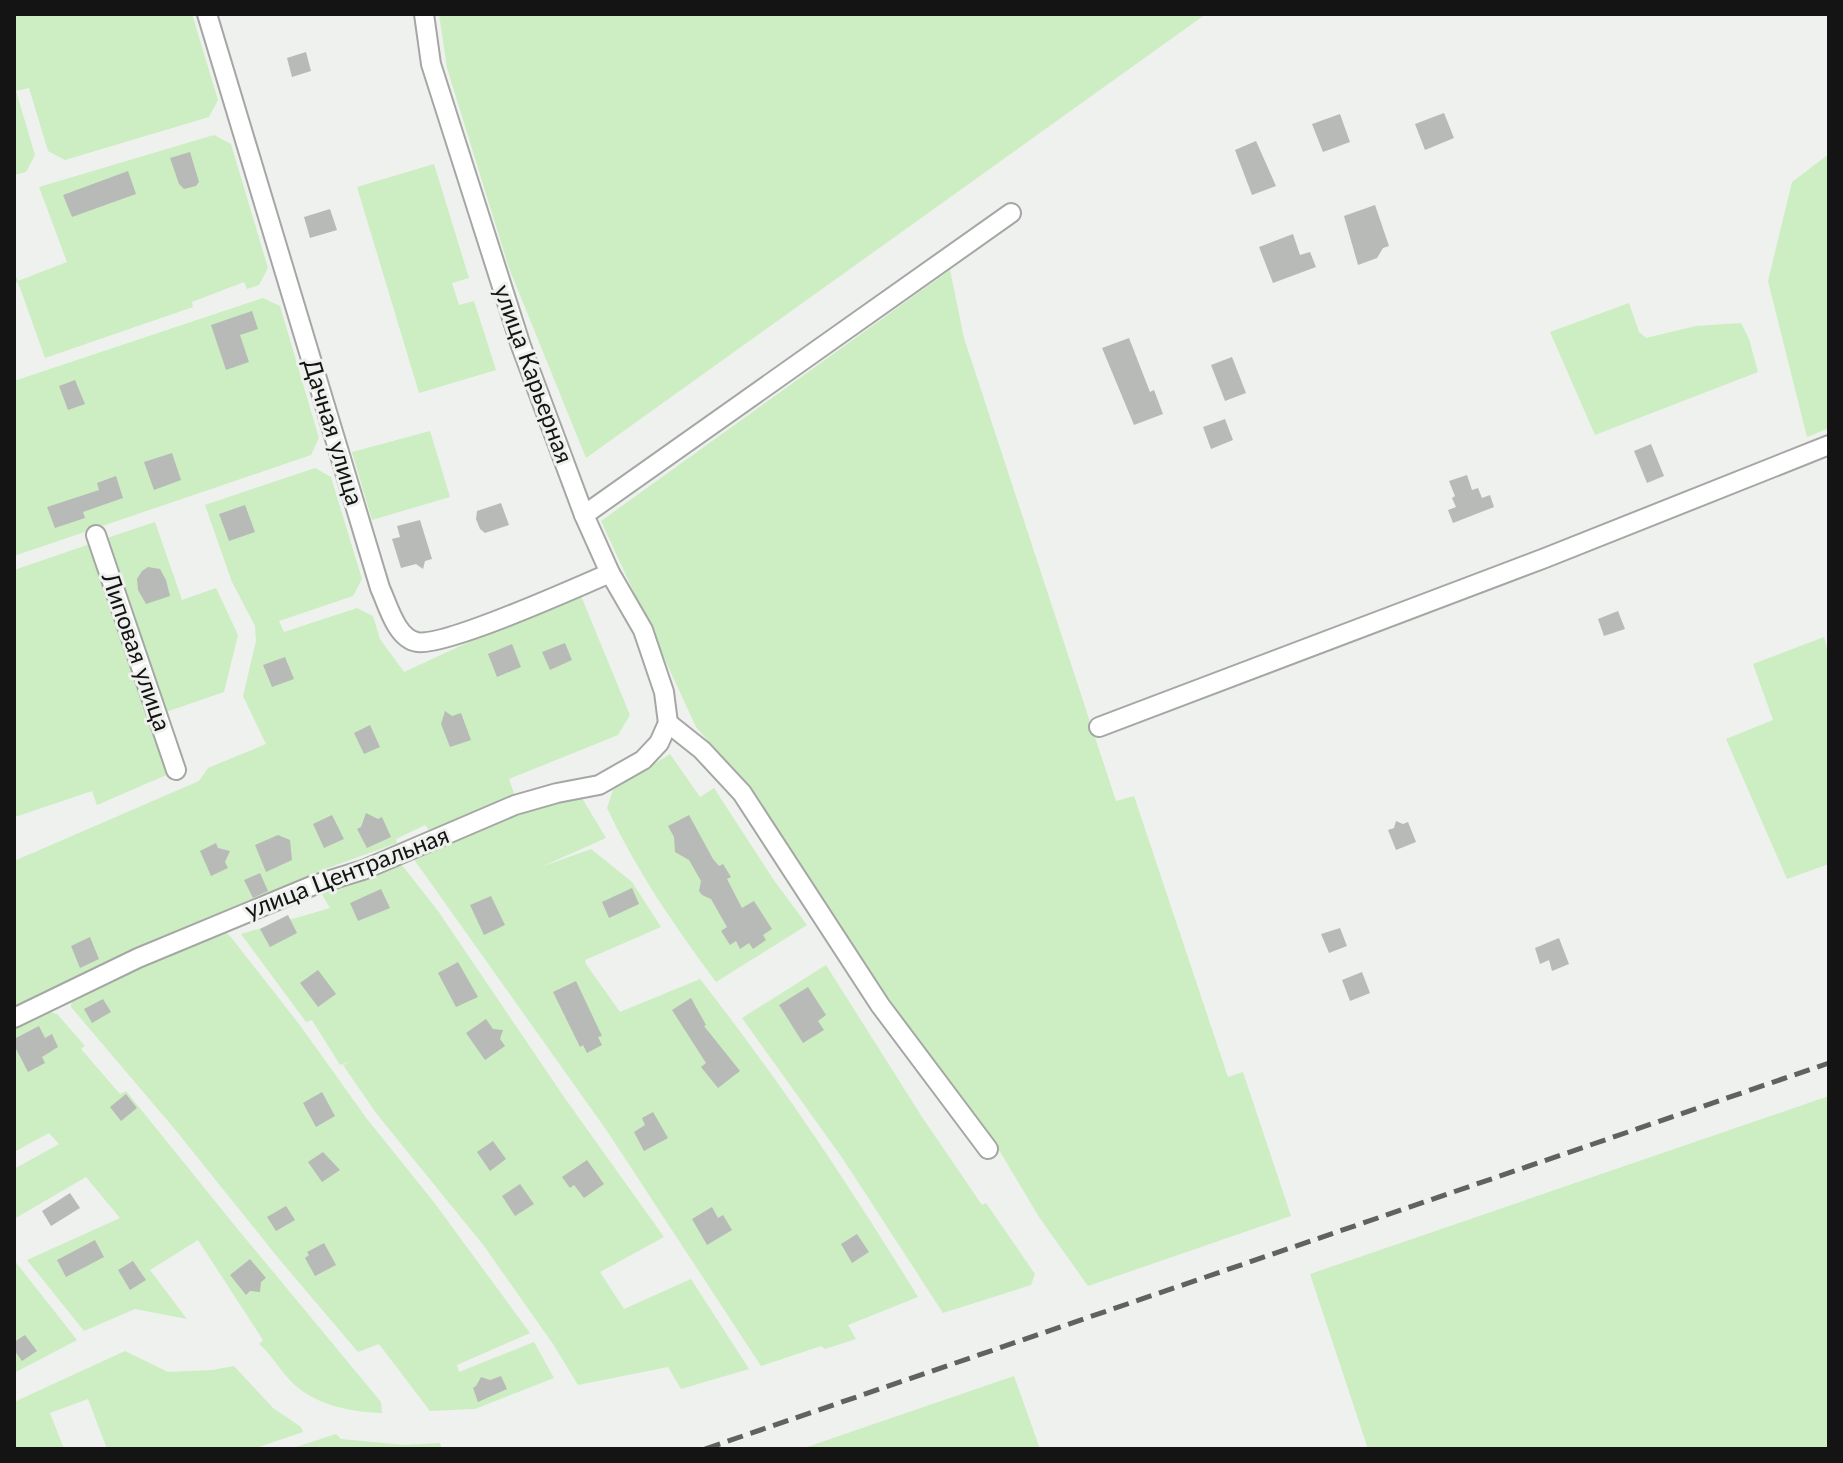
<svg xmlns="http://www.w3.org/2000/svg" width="1843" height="1463" viewBox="0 0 1843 1463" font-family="Lato,sans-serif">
	<rect width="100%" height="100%" fill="#eef1ee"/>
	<!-- green -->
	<g fill="#cceec2">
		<polygon points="14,14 192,14 218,100 209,117 65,160 48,151 29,88 16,91 35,155 26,172 14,175"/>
		<polygon points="439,14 1206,14 586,458 509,268 447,68"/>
		<polygon points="214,135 231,144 268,268 259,285 247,289 244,282 192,302 193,307 45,358 18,282 14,283 14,272 18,281 67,262 39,187"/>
		<polygon points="1829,154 1829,428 1807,437 1768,281 1792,182"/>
		<polygon points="434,164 469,278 452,283 459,305 474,301 496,370 419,393 357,187"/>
		<polygon points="950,270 964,338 1116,801 1134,796 1228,1077 1243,1072 1291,1216 1088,1286 1039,1217 987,1130 889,1003 747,784 696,727 601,521"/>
		<polygon points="263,298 280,306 319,438 311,455 14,556 14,381"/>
		<polygon points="1629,303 1639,332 1646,338 1696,326 1741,323 1749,339 1758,372 1595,435 1550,332"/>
		<polygon points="430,431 450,497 372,520 352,452"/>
		<polygon points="315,468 331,477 362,579 353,596 279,621 284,632 357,608 373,616 380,639 404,672 579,591 630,715 618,735 509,779 515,796 429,830 425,825 396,839 397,843 325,869 253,900 14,1008 14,861 199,781 208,768 266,744 243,696 256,641 255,626 232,582 205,505"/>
		<polygon points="155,522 182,600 216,588 238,635 224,692 163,713 104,539"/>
		<polygon points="93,543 171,773 97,805 92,791 15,817 14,570"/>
		<polygon points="1824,637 1829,656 1829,864 1787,879 1726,739 1773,720 1753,664"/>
		<path d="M670,754L700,797L714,788L773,879L807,925L716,982C675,927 636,870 607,808L613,790Z"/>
		<path d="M579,793L606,838L541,867L591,849L632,882L661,927L585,960L586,964L620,1012L700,979C780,1081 851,1188 918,1297L848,1325L856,1339L825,1349L821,1346L761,1366L607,1131L413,858L524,812Z"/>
		<polygon points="401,864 438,911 564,1097 664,1237 600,1272 624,1309 691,1279 749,1369 681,1389 668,1367 578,1385 553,1344 484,1246 376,1113 343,1065 351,1061 340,1065 312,1020 306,1022 241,934 330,908 321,893"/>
		<polygon points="223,931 230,936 299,1024 367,1119 433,1201 530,1333 457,1365 459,1372 534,1342 554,1378 475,1409 430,1411 379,1344 358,1352 279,1259 173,1127 71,1007 72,997"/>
		<polygon points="826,965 922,1117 982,1205 986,1203 1035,1274 1031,1285 943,1313 843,1159 742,1018"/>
		<path d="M43,1010L57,1014L85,1046L81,1049L120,1094L126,1091L231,1221L381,1402L382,1413C349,1412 310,1404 288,1378C277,1366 271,1354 259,1344L263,1340L198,1240L150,1270L187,1319L135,1309L84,1331L27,1260L120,1218L86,1177L14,1219V1169L59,1144L49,1133L14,1152V1024Z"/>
		<polygon points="1829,1096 1829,1449 1368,1449 1310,1274"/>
		<polygon points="14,1260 77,1340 14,1373"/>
		<polygon points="125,1351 168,1372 212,1370 234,1366 273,1408 301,1427 303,1432 253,1449 107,1449 88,1399 50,1413 64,1449 16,1449 14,1402"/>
		<polygon points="1014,1376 1040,1449 801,1449"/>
		<polygon points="336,1434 341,1439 405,1445 440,1443 442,1449 290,1449"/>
	</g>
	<!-- building -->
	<g fill="#b8bab7">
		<polygon points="306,52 311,71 292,77 287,58"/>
		<polygon points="1444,113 1454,138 1425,150 1415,124"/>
		<polygon points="1340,114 1350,142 1323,152 1312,124"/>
		<polygon points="1256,141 1276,186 1252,195 1235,150"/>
		<polygon points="190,152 199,182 196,186 184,189 179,184 170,158"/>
		<polygon points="128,171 136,194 72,217 63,195"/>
		<polygon points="1375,205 1389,246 1383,248 1377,258 1358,265 1344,216"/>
		<polygon points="330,209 337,230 310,238 304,217"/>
		<polygon points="1293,234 1300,255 1310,252 1316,267 1273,283 1259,247"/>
		<polygon points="252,311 258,329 240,335 249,362 226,370 211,325"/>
		<polygon points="1129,338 1150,392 1154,390 1163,414 1134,425 1102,348"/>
		<polygon points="1232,357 1246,393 1225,401 1211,365"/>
		<polygon points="75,380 85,404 68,410 59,386"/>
		<polygon points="1225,419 1233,440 1211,449 1203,427"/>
		<polygon points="1651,444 1664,476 1647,483 1634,451"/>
		<polygon points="172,453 181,480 154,490 144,462"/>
		<polygon points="1467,475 1472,490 1478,488 1482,498 1490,495 1494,507 1453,523 1448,510 1456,507 1452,498 1455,496 1449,481"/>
		<polygon points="116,476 123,498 83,512 85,518 55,528 47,507 99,490 97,483"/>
		<polygon points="501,503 509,525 485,533 480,529 476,519 477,511"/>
		<polygon points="245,505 255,532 229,541 219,514"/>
		<polygon points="420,520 432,559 425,561 423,569 416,564 401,568 392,539 400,537 397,526"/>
		<polygon points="148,567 160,569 166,580 170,596 146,604 138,590 137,579 142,571"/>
		<polygon points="1618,611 1625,629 1604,636 1598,619"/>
		<polygon points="565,643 572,660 550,670 542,652"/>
		<polygon points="512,644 521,667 497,677 488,654"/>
		<polygon points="285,657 294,679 272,687 263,665"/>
		<polygon points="445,711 452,716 461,713 471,740 450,747 441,724"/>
		<polygon points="370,725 380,747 364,754 354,733"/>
		<polygon points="366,813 378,819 382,817 391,837 367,848 357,829 361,827"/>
		<polygon points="332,815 344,839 324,848 313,824"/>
		<polygon points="689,815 713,859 719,866 723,864 731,877 727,879 742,908 754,901 772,929 763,935 766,940 753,949 749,943 740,949 736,941 730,945 721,931 727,927 711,899 702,895 699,891 701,881 689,860 675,852 674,837 668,826"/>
		<polygon points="1396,821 1403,824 1408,822 1416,842 1396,850 1388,830 1394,828"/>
		<polygon points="278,835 290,840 292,860 266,872 255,845"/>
		<polygon points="216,843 218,848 230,851 225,862 228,868 211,876 200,851"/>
		<polygon points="260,873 268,891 253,898 244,880"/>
		<polygon points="632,888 639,904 609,918 602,902"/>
		<polygon points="381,889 390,908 358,921 350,903"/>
		<polygon points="491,896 505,925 484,935 470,905"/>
		<polygon points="288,915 297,933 270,947 260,929"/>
		<polygon points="1340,928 1347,946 1329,953 1321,934"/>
		<polygon points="90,937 99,959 80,968 71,946"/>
		<polygon points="1559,938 1569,964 1552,971 1549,960 1540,964 1535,948"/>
		<polygon points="458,962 478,997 456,1007 438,973"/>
		<polygon points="318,970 336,994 318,1007 300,983"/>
		<polygon points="1362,972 1370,993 1350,1001 1342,980"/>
		<polygon points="576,981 602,1036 598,1037 602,1045 587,1053 583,1045 580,1047 553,992"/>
		<polygon points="808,987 826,1015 818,1021 824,1030 803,1043 779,1005"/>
		<polygon points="691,998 706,1025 704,1026 740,1071 718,1088 701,1067 706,1063 672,1010"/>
		<polygon points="103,999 111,1012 92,1023 84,1009"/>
		<polygon points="486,1019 493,1029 503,1030 500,1039 505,1046 485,1060 466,1033"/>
		<polygon points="39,1026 45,1038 52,1034 58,1047 42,1057 45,1063 28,1072 14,1045 14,1039"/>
		<polygon points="322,1092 335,1116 316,1127 303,1103"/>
		<polygon points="126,1094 137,1108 121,1121 110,1107"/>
		<polygon points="653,1112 668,1138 644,1151 634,1132 645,1125 642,1118"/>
		<polygon points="493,1141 506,1159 490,1171 477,1152"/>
		<polygon points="323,1152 340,1170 322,1182 308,1162"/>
		<polygon points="587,1160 604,1184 584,1198 574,1185 570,1188 562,1177"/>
		<polygon points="520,1184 534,1204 515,1216 502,1196"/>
		<polygon points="70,1193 80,1208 51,1226 42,1211"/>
		<polygon points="286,1206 295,1220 276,1231 267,1217"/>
		<polygon points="712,1207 718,1218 723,1215 732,1230 707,1245 692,1219"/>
		<polygon points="857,1234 869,1252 852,1263 841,1244"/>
		<polygon points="95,1240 104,1257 66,1277 57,1260"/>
		<polygon points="324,1243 336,1265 315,1276 305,1258 309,1255 307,1252"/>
		<polygon points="250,1259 266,1278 261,1282 260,1292 250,1291 246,1295 230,1275"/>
		<polygon points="133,1261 146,1280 130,1290 118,1270"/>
		<polygon points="25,1335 37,1351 22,1361 14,1350 14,1342"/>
		<polygon points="501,1376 507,1389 478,1402 473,1388 476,1386 481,1377 490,1380"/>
	</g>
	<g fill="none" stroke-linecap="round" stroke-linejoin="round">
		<!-- street casing -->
		<g stroke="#a5a7a4" stroke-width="22">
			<g id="street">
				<path d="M207,14L380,588C388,605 396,638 417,642C444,647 578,587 610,573"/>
				<polyline points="424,14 431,64 521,346 584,515 610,573 643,630 664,692 668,723"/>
				<polyline points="584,515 1011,213"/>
				<polyline points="96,535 176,770"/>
				<polyline points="668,723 702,750 742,793 880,1005 988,1149"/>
				<polyline points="1099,727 1545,558 1829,445"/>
				<polyline points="14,1018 138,958 314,885 363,870 515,805 557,793 599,785 643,760 659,743 668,723"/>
			</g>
		</g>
		<!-- street -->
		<use href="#street" stroke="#fff" stroke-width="18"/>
		<!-- rail -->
		<polyline stroke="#606260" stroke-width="5" stroke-dasharray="16 8" stroke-linecap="butt" points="705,1449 1829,1063"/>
	</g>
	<g text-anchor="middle" stroke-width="6" stroke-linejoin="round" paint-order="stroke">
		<!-- street labels -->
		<g font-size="24" fill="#131413" stroke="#eef1ee">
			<text transform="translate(533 374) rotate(70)" y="8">улица Карьерная</text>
			<text transform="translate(333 432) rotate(73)" y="8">Дачная улица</text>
			<text transform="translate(136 652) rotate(71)" y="8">Липовая улица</text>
			<text transform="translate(347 873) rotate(-21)" y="8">улица Центральная</text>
		</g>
	</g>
	<!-- border -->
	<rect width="1843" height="1463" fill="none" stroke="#131413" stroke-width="32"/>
</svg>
